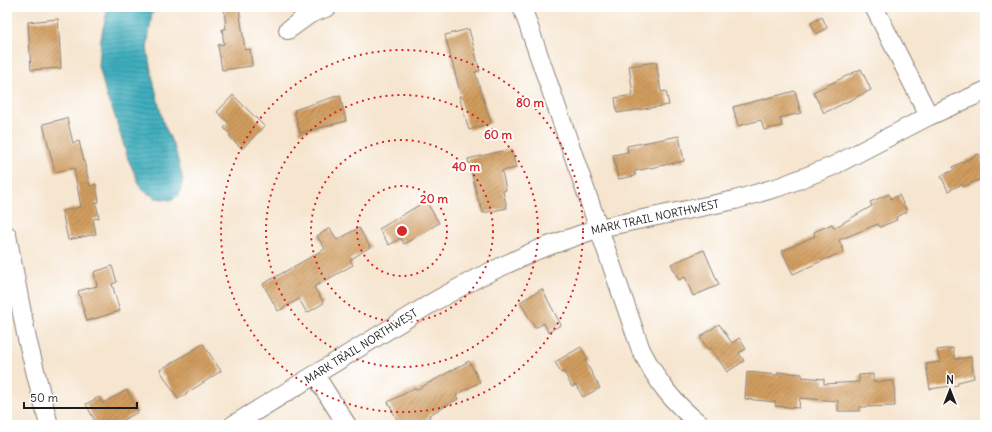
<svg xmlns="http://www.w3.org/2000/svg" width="992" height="432" viewBox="0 0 992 432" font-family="Delius,sans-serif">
	<defs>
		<pattern id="water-rules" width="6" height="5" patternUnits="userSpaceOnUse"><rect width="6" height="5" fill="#3faebd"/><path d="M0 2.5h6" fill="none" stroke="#348d99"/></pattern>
		<pattern id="building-hatch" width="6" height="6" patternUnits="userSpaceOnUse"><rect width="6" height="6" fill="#d19d5e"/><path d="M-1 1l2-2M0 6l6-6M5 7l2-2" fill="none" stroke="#a97f4d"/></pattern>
	</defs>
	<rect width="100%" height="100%" fill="#fff"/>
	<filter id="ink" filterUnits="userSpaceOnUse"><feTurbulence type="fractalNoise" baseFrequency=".025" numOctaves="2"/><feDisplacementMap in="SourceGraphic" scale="8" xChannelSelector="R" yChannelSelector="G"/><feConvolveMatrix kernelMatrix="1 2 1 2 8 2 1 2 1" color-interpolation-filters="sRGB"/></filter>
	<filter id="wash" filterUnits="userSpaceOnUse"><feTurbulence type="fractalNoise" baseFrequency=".012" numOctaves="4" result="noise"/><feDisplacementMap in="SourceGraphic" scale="16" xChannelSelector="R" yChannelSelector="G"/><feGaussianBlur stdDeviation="0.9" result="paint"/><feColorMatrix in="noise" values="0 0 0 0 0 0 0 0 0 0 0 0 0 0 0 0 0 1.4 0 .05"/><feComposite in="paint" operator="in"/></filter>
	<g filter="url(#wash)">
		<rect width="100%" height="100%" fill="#f6e5cf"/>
		<!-- water -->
		<polygon fill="url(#water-rules)" stroke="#2e656c" points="108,7 153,7 147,48 151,71 163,122 175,149 183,180 179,195 170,200 156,198 142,190 128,159 113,110 107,98 99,66 101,38"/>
		<g id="blocks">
			<!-- building -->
			<g fill="url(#building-hatch)">
				<polygon points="239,7 245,50 250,49 252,66 222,70 218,45 224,44 222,29 226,29 224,8"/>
				<polygon points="822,17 827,28 816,34 811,23"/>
				<polygon points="58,19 61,68 31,70 28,22"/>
				<polygon points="469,29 480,71 475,72 491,123 469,130 459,96 461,96 445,35"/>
				<polygon points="656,62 661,92 666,91 669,105 617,113 615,98 633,95 629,66"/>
				<polygon points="861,69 871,90 824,113 813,92"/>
				<polygon points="795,91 801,113 780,118 782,126 764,130 761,120 738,126 733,107"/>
				<polygon points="233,95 264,126 242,149 229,136 231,135 224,128 229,123 217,112"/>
				<polygon points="340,95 346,121 300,133 294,110"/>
				<polygon points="67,118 73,143 79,141 90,186 96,184 99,202 96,203 99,218 93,219 96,234 68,240 62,211 81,207 74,168 55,172 43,124"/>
				<polygon points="679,136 684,161 635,171 635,176 618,179 613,155 628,152 627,146"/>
				<polygon points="511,149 516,168 502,171 506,190 503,191 507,208 483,213 480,203 479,203 468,159"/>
				<polygon points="979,154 985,168 985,177 963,187 962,184 948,191 941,176 954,170 952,167"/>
				<polygon points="889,194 891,199 899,195 907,212 896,217 897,220 880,227 878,224 839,240 844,251 793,274 782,251 815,236 814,232 832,224 834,228 872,206 870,202"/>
				<polygon points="426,201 439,223 404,244 401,238 389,245 379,229"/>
				<polygon points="330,228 337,240 359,228 370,247 350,260 353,265 314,287 324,303 307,313 299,299 278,311 263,284 325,249 317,236"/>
				<polygon points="704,250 719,285 693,296 685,277 679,280 671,264"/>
				<polygon points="112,266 117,282 112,284 120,311 87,321 78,291 97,286 94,272"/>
				<polygon points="542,289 561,325 548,332 544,323 535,328 520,302"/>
				<polygon points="719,324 732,343 739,338 746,349 739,353 744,361 727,372 711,348 708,350 700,337"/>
				<polygon points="203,344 221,371 178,399 160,370"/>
				<polygon points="581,347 588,359 585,361 600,388 583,397 576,385 572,387 564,372 561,373 555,362"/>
				<polygon points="953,348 955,359 971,357 974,378 958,382 958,385 930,389 926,364 940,362 937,350"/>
				<polygon points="469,361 480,382 456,395 458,399 429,415 430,417 415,425 400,425 388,402 415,388 416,390"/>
				<polygon points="747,372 778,375 778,372 802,374 802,377 824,379 824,384 859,382 859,375 873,374 873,382 894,381 895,406 860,407 860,411 838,411 838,401 800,398 799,408 775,406 776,402 745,399"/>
				<polygon points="127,390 138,412 114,425 97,425 86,404 99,397 103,403"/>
			</g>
		</g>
	</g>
	<g filter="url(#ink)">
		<use href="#blocks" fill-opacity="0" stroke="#898076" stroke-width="1"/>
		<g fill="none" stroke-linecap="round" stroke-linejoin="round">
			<!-- street casing -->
			<g stroke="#898076" stroke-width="20">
				<g id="street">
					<path d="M522,7L641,350C659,384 671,401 701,425"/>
					<polyline points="874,7 929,116"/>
					<polyline points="288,30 310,14 328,7"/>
					<polyline points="7,235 27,339 49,425"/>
					<polyline points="315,375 347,425"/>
					<polyline points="233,425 435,301 477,278 537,250 599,228 735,200 782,186 833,166 929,116 985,91"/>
				</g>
			</g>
			<!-- street -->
			<use href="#street" stroke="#fff" stroke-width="18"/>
		</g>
	</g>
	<!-- distance rings -->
	<g fill="none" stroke="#d62828" stroke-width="2" stroke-dasharray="2 4">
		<circle cx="402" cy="231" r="45"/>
		<circle cx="402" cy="231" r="91"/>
		<circle cx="402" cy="231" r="136"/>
		<circle cx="402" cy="231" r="181"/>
	</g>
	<g text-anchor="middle" stroke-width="4" stroke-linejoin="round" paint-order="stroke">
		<!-- street labels -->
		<g font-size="11" fill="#1c1c1c" stroke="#fff">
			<text transform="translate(655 217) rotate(-12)" y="4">MARK TRAIL NORTHWEST</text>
			<text transform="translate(361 346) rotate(-32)" y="4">MARK TRAIL NORTHWEST</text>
		</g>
	</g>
	<circle cx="402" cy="231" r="6" fill="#d62828" stroke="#fff" stroke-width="2"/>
	<g font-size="12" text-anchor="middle" font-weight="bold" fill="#d62828" stroke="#fff" stroke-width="4" stroke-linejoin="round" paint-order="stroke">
		<text x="530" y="107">80 m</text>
		<text x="498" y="139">60 m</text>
		<text x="466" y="171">40 m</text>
		<text x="434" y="203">20 m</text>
	</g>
	<!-- margin -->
	<rect width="992" height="432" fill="none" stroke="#fff" stroke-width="24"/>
	<!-- north arrow -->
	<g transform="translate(950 390)" stroke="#ffffff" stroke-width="3" paint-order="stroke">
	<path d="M0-3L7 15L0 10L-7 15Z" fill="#1c1c1c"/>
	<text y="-6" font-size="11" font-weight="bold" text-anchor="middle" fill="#1c1c1c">N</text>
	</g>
	<!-- scale -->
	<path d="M24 402v6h113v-6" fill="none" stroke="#1c1c1c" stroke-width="2"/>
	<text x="30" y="402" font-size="12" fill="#1c1c1c" stroke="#ffffff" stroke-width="3" paint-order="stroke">50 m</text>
</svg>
